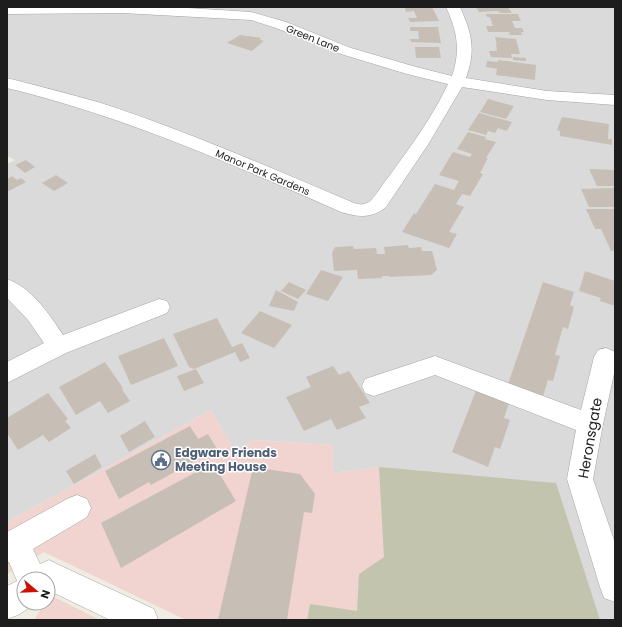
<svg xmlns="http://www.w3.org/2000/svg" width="622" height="627" viewBox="0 0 622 627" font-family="Poppins,sans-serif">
	<rect width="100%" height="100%" fill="#efece2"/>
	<!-- residential -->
	<polygon fill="#dbdada" points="7,7 615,7 615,620 307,620 310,604 379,467 332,473 333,445 253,440 235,452 211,410 7,522 7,164 15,160 7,156"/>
	<!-- commercial -->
	<g fill="#f1d4d0">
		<polygon points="211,410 235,452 253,440 333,445 333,473 379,467 384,557 359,574 357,611 310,604 307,620 186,620 44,552 7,574 7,522"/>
		<polygon points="50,595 100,620 34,620 45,603 48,603 48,598"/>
	</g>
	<!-- construction -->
	<polygon fill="#c2c4ad" points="379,467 556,483 600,620 307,620 310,604 357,611 359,574 384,557"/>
	<!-- building -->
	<g fill="#c7bfb5">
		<polygon points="432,7 439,21 410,22 408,18 417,18 414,11 406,12 405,8"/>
		<polygon points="476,7 508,7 512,13 500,13 498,11 479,12"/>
		<polygon points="486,14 518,14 521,21 512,21 515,28 522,28 524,32 521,32 522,35 510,35 509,32 488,32 486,26 493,26 490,17 487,17"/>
		<polygon points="410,27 438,27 441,43 411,42 410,39 419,39 418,31 410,31"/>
		<polygon points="240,35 255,37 261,38 260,40 264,41 252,51 227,43"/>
		<polygon points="495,37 516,39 520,54 511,54 512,58 491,57 489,51 497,51 496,44 497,45"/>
		<polygon points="415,47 439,47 441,58 416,58"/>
		<polygon points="513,57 526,58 526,61 513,60"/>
		<polygon points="498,60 536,65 535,80 496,75 497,69 486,67 487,61 498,62"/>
		<polygon points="488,99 514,106 506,119 480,112"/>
		<polygon points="479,113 512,122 507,131 498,128 495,133 488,131 486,135 468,130"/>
		<polygon points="562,117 609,124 608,139 612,139 612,145 560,136 560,131 557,130"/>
		<polygon points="468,132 486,137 485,139 496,142 486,158 488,158 480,173 483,174 470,196 462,194 456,204 464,207 449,232 457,234 449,248 402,232 414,213 416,214 435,184 454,190 459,181 439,175 453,152 470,157 472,154 457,149"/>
		<polygon points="26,160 35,167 25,173 15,165"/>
		<polygon points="589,169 615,170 615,186 597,186"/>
		<polygon points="56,175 68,183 54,191 42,183"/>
		<polygon points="12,176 17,180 21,178 26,182 7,192 7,179"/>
		<polygon points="615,188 615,207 589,207 581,189"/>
		<polygon points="586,209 615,209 615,251 611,251 601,229 595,229"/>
		<polygon points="408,245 409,248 421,247 422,251 432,251 437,270 431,275 389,277 389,276 382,276 382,278 358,279 357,270 334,271 332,253 335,247 353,246 354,249 376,248 377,254 385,254 384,247"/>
		<polygon points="321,270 343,277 328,301 306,294"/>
		<polygon points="585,271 615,281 615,306 600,301 601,298 579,291"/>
		<polygon points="289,282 306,290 298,299 281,291"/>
		<polygon points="543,282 574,292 570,305 574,307 568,329 563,327 555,355 560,356 553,381 548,380 543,396 508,384"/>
		<polygon points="276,290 298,302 294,311 269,306"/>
		<polygon points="260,311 292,325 274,348 241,333"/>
		<polygon points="217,318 232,347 242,343 250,358 240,362 235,352 194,369 189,367 173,334"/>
		<polygon points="164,338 178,366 131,385 118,356"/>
		<polygon points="105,362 123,388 122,389 130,401 108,413 100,401 76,415 59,387"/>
		<polygon points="333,366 339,375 349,371 370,403 359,407 366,418 337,430 331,419 304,431 286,397 311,387 306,377"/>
		<polygon points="196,369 204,383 184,391 177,376"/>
		<polygon points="477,388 510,400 504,418 510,420 500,449 495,447 488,467 452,452"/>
		<polygon points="48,393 68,419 65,421 71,428 49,442 43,435 18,450 7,433 7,418"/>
		<polygon points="145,421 155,437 129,452 120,436"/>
		<polygon points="190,426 198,439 208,434 217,449 151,485 149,482 119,499 105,471"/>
		<polygon points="95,454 102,467 74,484 66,471"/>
		<polygon points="213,463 236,501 121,568 101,523"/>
		<polygon points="253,467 300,474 315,494 312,513 304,512 287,620 218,620"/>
	</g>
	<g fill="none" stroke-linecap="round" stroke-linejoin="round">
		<!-- minor casing -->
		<g stroke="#a4a4a4" stroke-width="1">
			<g id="minor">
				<path d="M7,7H172L251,12L286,22L351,48L416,67L452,76C461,50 457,31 446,7H460C472,34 476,50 466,78L547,91L615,95V105L547,100L462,87L429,143L386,207C371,219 358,217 341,212C232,164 123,116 7,88V78C38,86 70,94 101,103C187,131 271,168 354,203C360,205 364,205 369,202C377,195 383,183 390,175C411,146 433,116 448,84L407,74L341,54L276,28L251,20L122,13L7,14Z"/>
				<path d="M7,279C31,287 50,315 63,335L159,299L167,301L170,307L167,313L66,353L7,383V362L44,343L28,320L7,298Z"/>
				<polygon points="606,348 615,352 615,369 603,424 593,479 615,543 615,602 604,598 600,587 567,479 576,430 435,375 374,396 365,393 362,386 365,379 435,356 581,410 594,357 598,350"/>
				<polygon points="77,495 87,499 91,508 87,517 33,549 40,564 49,560 59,565 154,609 158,620 110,620 50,591 48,592 48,579 24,579 24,603 35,604 18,615 7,619 7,586 17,581 9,562 7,562 7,532 67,499"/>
			</g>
		</g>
		<!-- minor -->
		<use href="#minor" fill="#fff" fill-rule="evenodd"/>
	</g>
	<!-- icons -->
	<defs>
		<g id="civic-ring" transform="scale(1)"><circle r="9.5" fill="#fff" stroke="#5c6f8a" stroke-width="1.5"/><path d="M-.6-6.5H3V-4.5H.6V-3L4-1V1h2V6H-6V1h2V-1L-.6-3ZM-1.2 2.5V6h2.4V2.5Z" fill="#5c6f8a"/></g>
	</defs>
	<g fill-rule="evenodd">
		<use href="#civic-ring" x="161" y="460"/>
	</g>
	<g text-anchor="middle" stroke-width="3" stroke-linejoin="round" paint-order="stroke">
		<!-- far-street labels -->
		<g font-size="10" fill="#1d1d1d" stroke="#fff">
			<text transform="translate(313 38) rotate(22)" y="4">Green Lane</text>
			<text transform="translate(263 172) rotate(23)" y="4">Manor Park Gardens</text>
		</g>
		<!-- service labels -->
		<g font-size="12" font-weight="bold" fill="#4e5e75" stroke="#fff" text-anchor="start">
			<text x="175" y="457">Edgware Friends<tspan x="175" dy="14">Meeting House</tspan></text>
		</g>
		<!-- near-street labels -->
		<g font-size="14" fill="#1d1d1d" stroke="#fff">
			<text transform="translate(590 438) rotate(-80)" y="5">Heronsgate</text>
		</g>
	</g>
	<!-- border -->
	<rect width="622" height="627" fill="none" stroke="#1d1d1d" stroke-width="16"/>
	<!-- north arrow -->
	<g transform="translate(36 591) rotate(109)"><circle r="19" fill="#ffffff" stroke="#a5a5a5"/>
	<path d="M0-3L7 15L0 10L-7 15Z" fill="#cb1100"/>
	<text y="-6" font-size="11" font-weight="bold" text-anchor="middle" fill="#1d1d1d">N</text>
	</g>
</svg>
